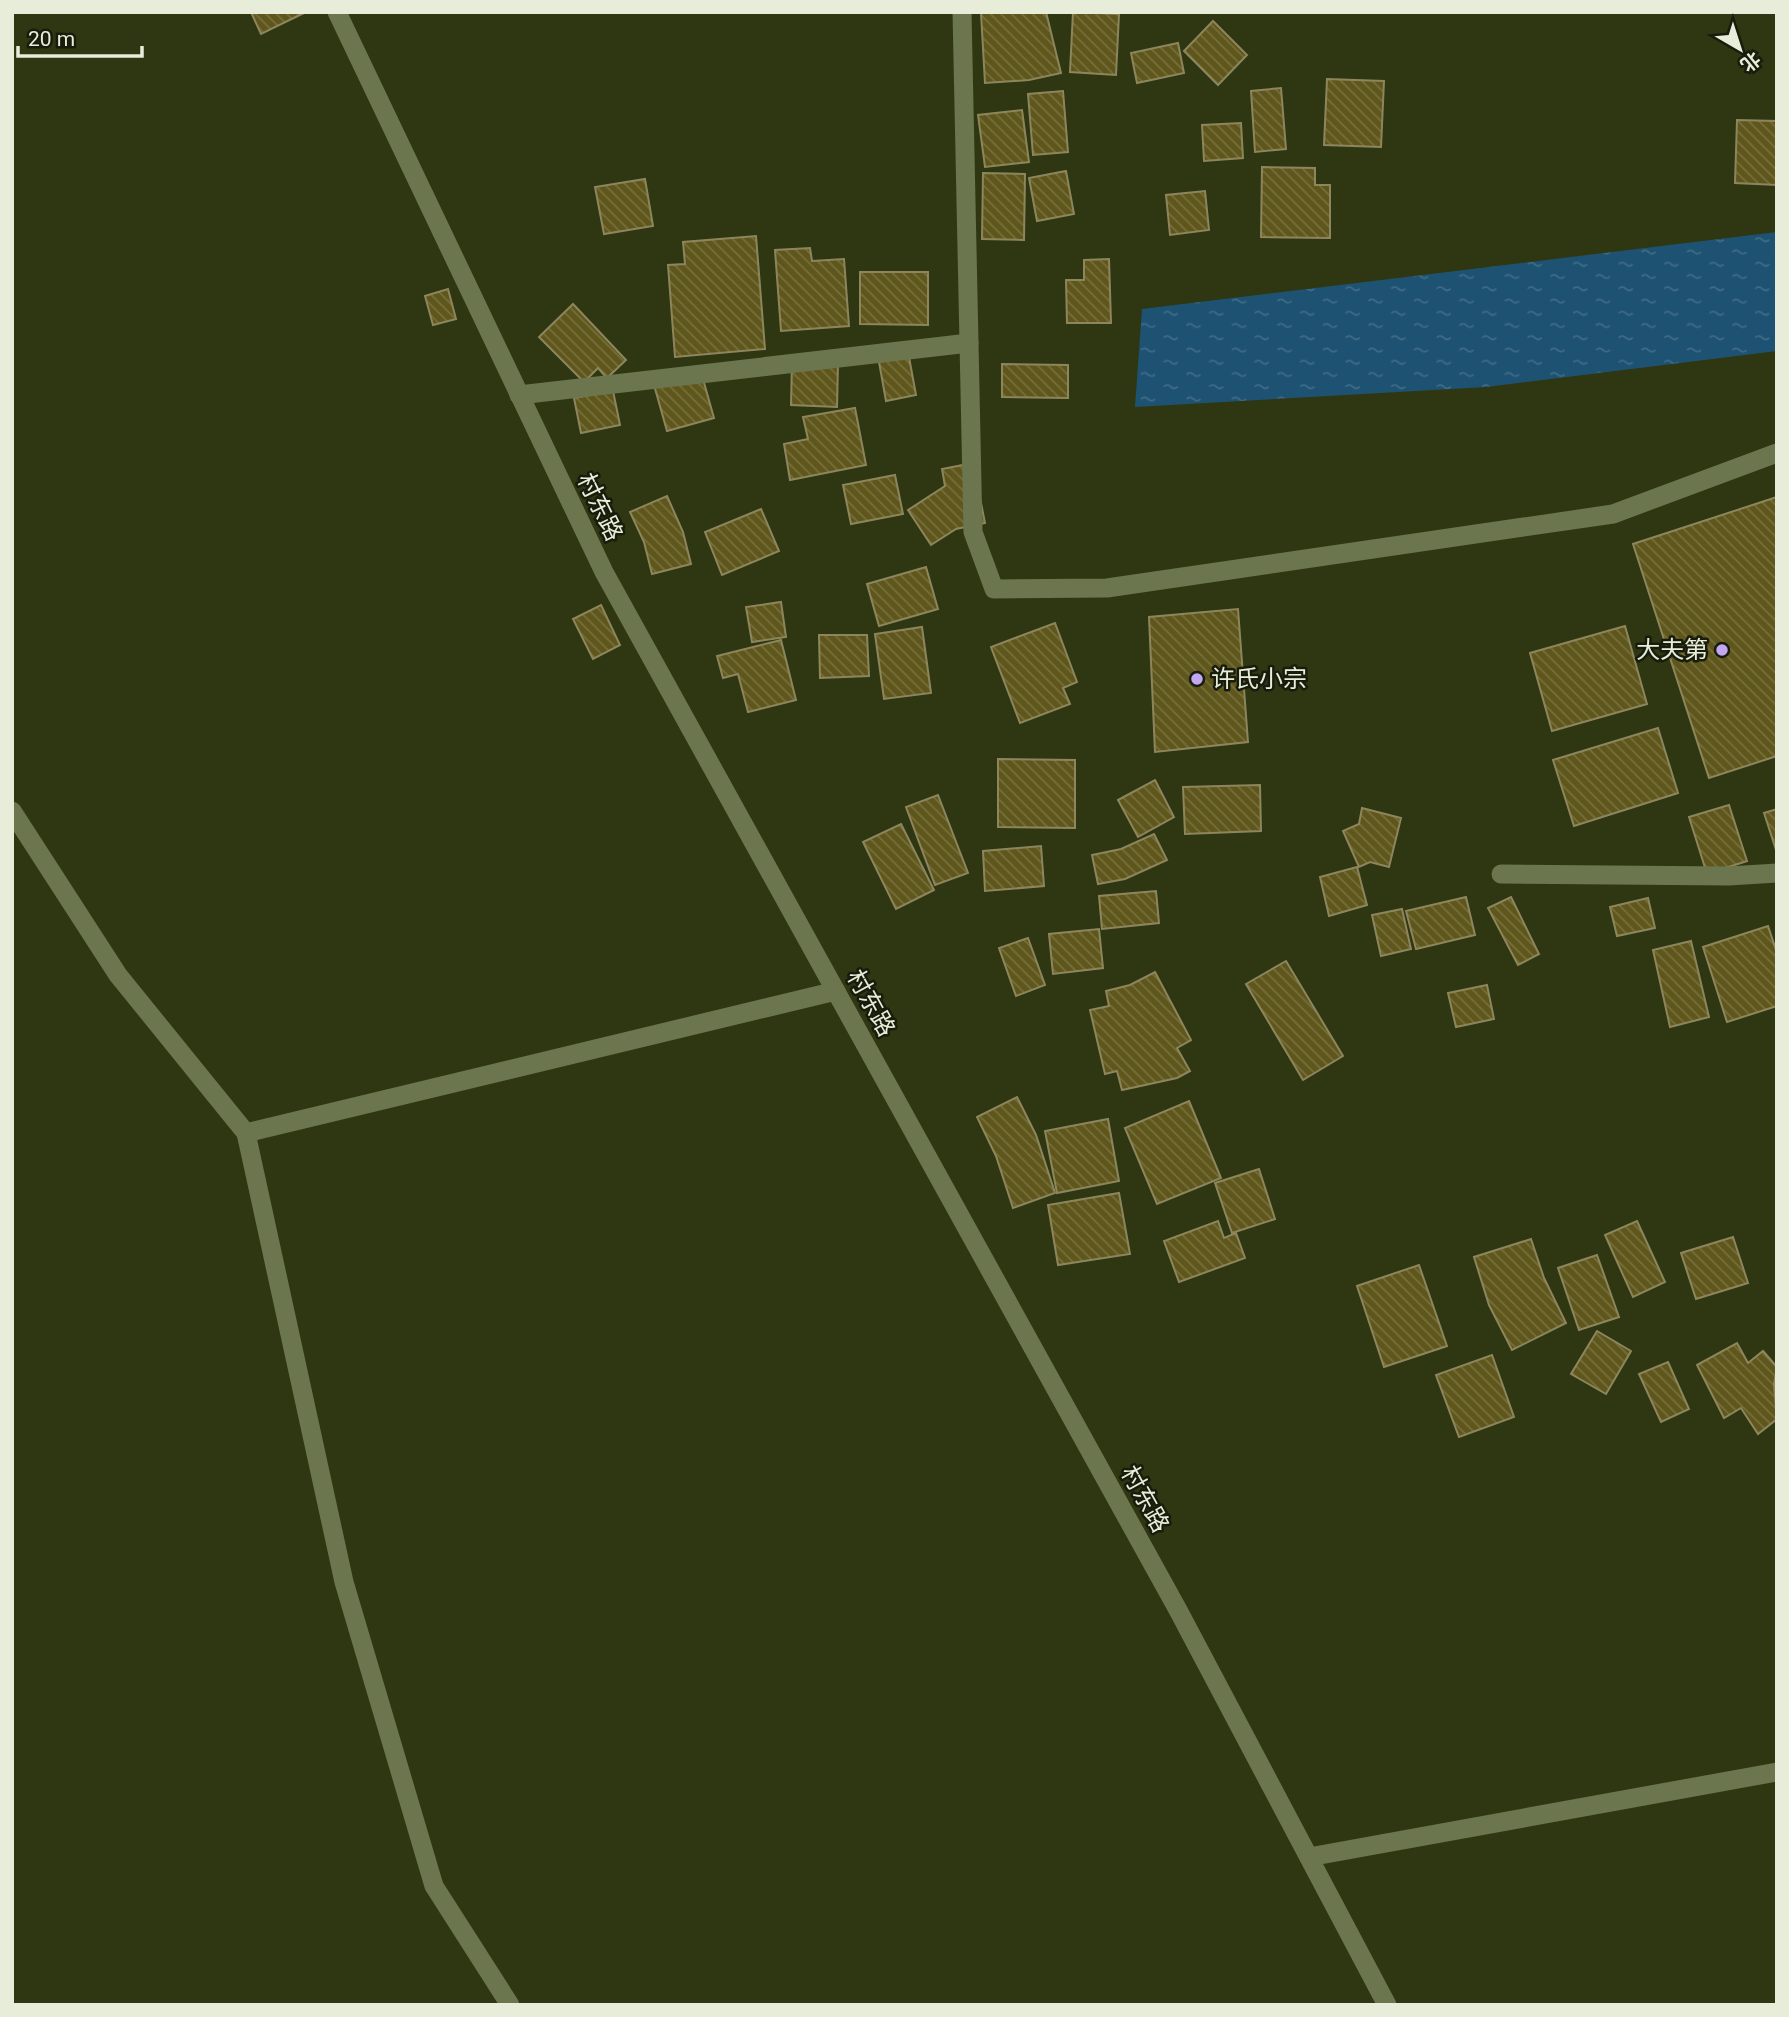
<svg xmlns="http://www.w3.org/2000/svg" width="1789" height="2017" viewBox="0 0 1789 2017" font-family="Roboto,'Noto Sans SC',sans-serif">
	<defs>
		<pattern id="water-ripples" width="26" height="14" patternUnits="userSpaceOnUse" patternTransform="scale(1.75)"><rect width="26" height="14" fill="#1e5273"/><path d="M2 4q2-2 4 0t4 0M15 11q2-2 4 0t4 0" fill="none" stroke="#3f6b86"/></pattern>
		<pattern id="building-back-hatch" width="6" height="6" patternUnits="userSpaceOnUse" patternTransform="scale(1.75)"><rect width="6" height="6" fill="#5f561c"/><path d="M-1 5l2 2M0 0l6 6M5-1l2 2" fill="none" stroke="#766f3c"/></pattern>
	</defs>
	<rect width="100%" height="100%" fill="#2e3711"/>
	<!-- water -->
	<polygon fill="url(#water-ripples)" points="1777,232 1777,351 1486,387 1135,407 1142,309"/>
	<!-- building -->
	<g fill="url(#building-back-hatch)" stroke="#8d865d" stroke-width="2">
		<polygon points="251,12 306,12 261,34"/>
		<polygon points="1046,12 1061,73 1029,80 985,83 981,13"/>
		<polygon points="1073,12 1119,14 1116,75 1070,72"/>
		<polygon points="1213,21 1247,55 1218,85 1184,51"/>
		<polygon points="1178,43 1184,73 1137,83 1131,53"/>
		<polygon points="1327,79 1384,81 1381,147 1324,145"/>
		<polygon points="1281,88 1286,149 1255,152 1251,91"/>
		<polygon points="1063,91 1068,152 1033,155 1028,94"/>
		<polygon points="1022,110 1029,162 985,167 978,115"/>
		<polygon points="1737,120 1777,121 1777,185 1735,183"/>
		<polygon points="1241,123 1243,158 1204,161 1202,125"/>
		<polygon points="1262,167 1315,168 1315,185 1330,185 1330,238 1261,237"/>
		<polygon points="1066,171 1074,214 1037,221 1029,178"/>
		<polygon points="983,173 1025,174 1024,240 982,239"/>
		<polygon points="645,179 653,226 604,234 595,187"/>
		<polygon points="1205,191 1209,230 1170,235 1166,195"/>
		<polygon points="756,236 765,349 675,357 668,265 685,264 683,242"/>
		<polygon points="810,248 812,261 844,259 849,326 781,331 775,250"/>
		<polygon points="1109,259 1111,323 1067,323 1066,280 1084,280 1084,260"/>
		<polygon points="860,272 928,272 928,325 860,324"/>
		<polygon points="448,289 456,319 433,325 425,296"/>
		<polygon points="573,304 626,360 607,378 598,368 584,382 539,337"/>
		<polygon points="909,357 916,395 886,401 879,362"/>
		<polygon points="792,362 838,363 837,407 791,405"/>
		<polygon points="1002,364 1068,365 1068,398 1002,397"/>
		<polygon points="701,372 714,418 667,431 654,385"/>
		<polygon points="613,391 620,425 581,433 574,398"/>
		<polygon points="855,408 866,465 790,480 784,444 808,439 803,417"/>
		<polygon points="973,463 985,523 956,529 931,545 908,510 945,486 942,469"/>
		<polygon points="895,475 903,514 851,524 843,485"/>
		<polygon points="667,496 683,532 691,564 652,574 644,542 630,512"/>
		<polygon points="1777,497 1777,756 1709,778 1633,544"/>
		<polygon points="761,509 779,551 722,575 705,532"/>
		<polygon points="926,567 938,609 879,626 867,584"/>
		<polygon points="781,602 786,637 752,642 746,607"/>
		<polygon points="601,605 620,645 593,659 573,619"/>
		<polygon points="1238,609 1248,742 1155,752 1149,617"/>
		<polygon points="1055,623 1077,682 1063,688 1070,704 1020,723 991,647"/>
		<polygon points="1625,626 1647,704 1552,731 1530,653"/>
		<polygon points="922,627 931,693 884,699 875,634"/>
		<polygon points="819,635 867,635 869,676 820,678"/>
		<polygon points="781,640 796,700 748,712 738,674 723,678 717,656"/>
		<polygon points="1658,728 1678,793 1574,826 1553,760"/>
		<polygon points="998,759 1075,760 1075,828 998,827"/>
		<polygon points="1155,780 1174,817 1138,837 1118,800"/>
		<polygon points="1260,785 1261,831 1185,834 1183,787"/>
		<polygon points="938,795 968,873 935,885 906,807"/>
		<polygon points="1729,805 1747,861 1707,874 1689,817"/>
		<polygon points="1362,808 1401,818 1389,867 1370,862 1359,867 1343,831 1359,824"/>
		<polygon points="1777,809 1777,853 1764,813"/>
		<polygon points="901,824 934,890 896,909 863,842"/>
		<polygon points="1154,834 1167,860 1125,879 1098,884 1092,855 1121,849"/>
		<polygon points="1041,846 1044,886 985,891 983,851"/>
		<polygon points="1357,867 1367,905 1329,916 1320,877"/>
		<polygon points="1156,891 1159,923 1102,929 1099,896"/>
		<polygon points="1466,897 1475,935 1416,949 1406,911"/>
		<polygon points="1511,897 1539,954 1518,965 1488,908"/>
		<polygon points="1648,898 1655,928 1617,936 1610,907"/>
		<polygon points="1402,909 1411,949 1381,956 1372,915"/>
		<polygon points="1768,926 1777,953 1777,1006 1727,1022 1703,947"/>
		<polygon points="1099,929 1103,968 1053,974 1049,934"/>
		<polygon points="1028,938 1045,985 1016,996 999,948"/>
		<polygon points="1691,941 1709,1017 1670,1027 1653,950"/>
		<polygon points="1286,961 1343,1056 1303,1080 1246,984"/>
		<polygon points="1155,972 1191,1040 1177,1048 1190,1071 1177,1078 1122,1090 1117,1071 1105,1074 1090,1010 1109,1006 1106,991 1130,985"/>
		<polygon points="1487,985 1494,1019 1456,1027 1448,993"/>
		<polygon points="1017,1097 1036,1135 1055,1193 1013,1208 996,1156 977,1117"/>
		<polygon points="1189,1101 1221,1178 1157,1204 1125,1128"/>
		<polygon points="1108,1119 1119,1181 1057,1193 1045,1131"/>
		<polygon points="1259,1169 1275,1219 1232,1233 1215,1183"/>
		<polygon points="1119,1193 1130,1254 1058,1265 1048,1205"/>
		<polygon points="1218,1221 1224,1238 1236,1233 1245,1258 1179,1282 1164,1241"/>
		<polygon points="1637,1221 1665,1282 1633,1297 1605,1235"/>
		<polygon points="1733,1237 1748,1283 1696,1299 1681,1253"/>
		<polygon points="1531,1239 1544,1278 1566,1323 1512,1350 1489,1305 1474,1257"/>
		<polygon points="1597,1255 1619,1317 1579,1330 1558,1268"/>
		<polygon points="1419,1265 1447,1346 1384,1367 1357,1286"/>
		<polygon points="1597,1331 1631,1351 1606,1394 1571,1374"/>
		<polygon points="1737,1343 1748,1363 1763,1351 1777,1367 1774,1384 1777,1419 1758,1434 1741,1408 1724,1418 1697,1365"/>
		<polygon points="1492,1355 1514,1417 1459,1437 1436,1375"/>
		<polygon points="1668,1362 1689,1409 1661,1422 1639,1374"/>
	</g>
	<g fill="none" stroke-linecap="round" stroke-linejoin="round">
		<!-- minor -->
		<g stroke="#6b754e" stroke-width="19">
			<polyline points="337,12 604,572 1178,1610 1387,2005"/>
			<polyline points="962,12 973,532 994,589 1107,588 1613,514 1777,453"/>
			<polyline points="519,395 969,343"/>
			<polyline points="12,811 118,975 246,1133 836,991"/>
			<polyline points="1501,874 1729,876 1777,873"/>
			<polyline points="246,1133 344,1582 434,1886 510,2005"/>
			<polyline points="1309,1857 1777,1772"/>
		</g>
	</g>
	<!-- markers -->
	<g fill="#c3a7f2" stroke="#181c0c" stroke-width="2.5">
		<circle cx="1722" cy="650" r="7"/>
		<circle cx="1197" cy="679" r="7"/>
	</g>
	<g text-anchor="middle" stroke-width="5" stroke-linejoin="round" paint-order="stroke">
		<!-- street labels -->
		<g font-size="24" fill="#e7edd8" stroke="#181c0c">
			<text transform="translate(600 507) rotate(64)" y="8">村东路</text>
			<text transform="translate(871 1003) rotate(61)" y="8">村东路</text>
			<text transform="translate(1145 1499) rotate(61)" y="8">村东路</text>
		</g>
		<!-- poi labels -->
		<g font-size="24" fill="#e7edd8" stroke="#181c0c" text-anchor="end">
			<text x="1708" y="658">大夫第</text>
			<text x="1211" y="687" text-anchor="start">许氏小宗</text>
		</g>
	</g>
	<!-- border -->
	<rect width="1789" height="2017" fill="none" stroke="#e7edd8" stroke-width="28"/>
	<!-- north arrow -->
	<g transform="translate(1740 49) rotate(141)" stroke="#181c0c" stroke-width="5" paint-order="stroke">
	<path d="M0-5L12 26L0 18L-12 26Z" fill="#e7edd8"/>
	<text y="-10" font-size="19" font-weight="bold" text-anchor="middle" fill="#e7edd8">北</text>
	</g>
	<!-- scale -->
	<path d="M18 46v10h124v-10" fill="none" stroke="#e7edd8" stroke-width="3.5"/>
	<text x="28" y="46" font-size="21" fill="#e7edd8" stroke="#181c0c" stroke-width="5" paint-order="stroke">20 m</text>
</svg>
